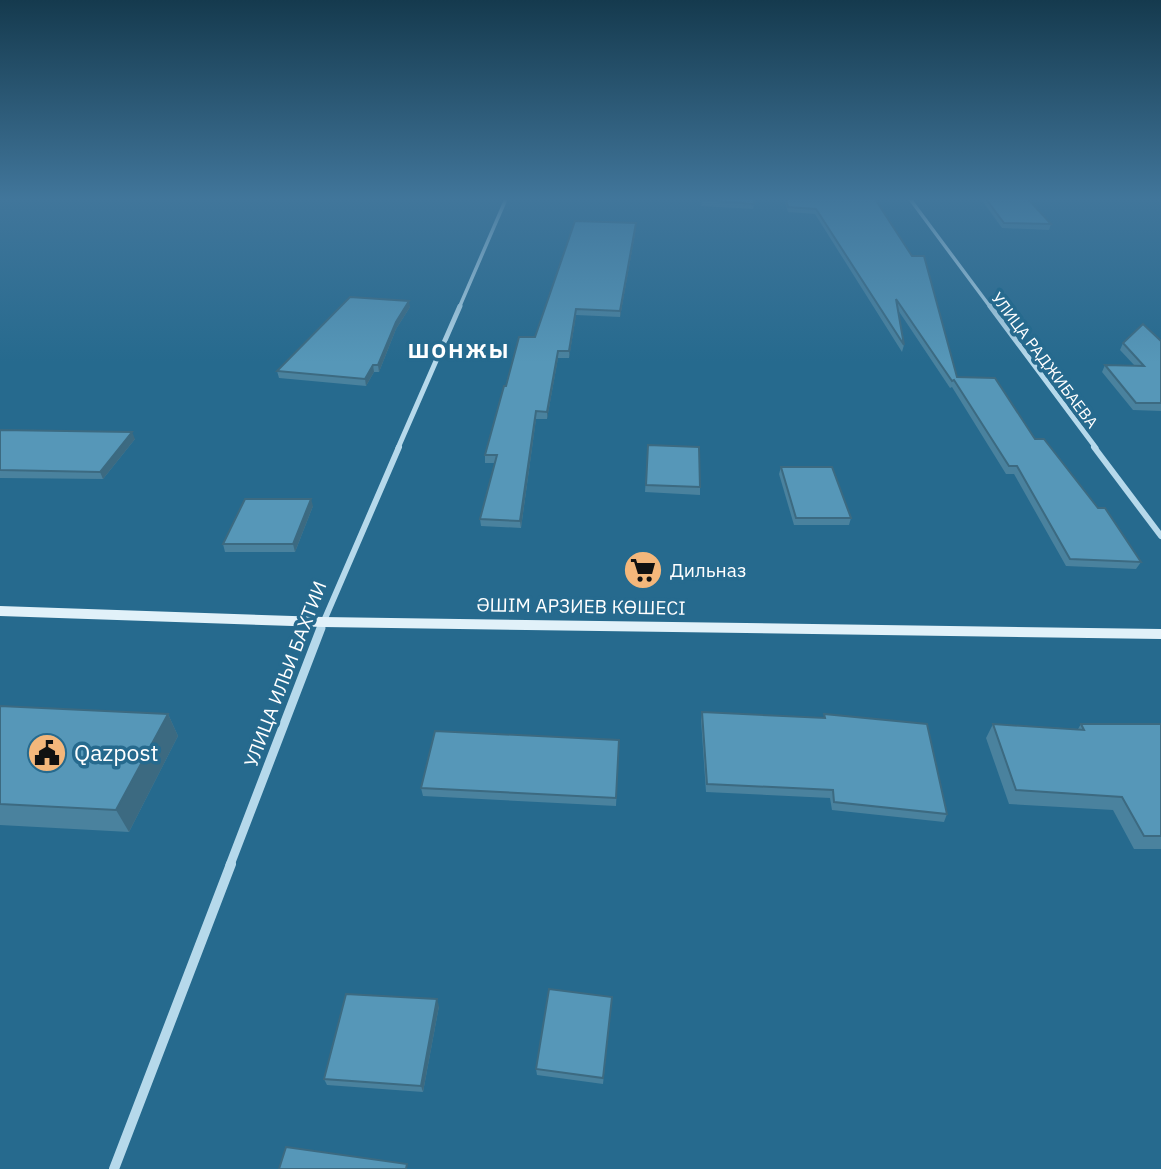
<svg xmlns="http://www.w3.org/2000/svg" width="1161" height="1169" viewBox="0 0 1161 1169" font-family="'IBM Plex Sans',sans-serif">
	<rect width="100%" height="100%" fill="#266a8e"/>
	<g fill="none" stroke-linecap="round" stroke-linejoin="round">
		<!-- street-far4 -->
		<g stroke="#b6d9eb" stroke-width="3.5">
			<polyline points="910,199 991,308"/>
			<polyline points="459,308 506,199"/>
		</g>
		<!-- street-far3 -->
		<g stroke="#b6d9eb" stroke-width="5">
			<polyline points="990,306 1096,448"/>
			<polyline points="398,448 460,306"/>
		</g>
		<!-- street-far2 -->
		<g stroke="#b6d9eb" stroke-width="6">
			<polyline points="1094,447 1161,536"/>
			<polyline points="320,630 399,447"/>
		</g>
		<!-- street-far1 -->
		<polyline stroke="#b6d9eb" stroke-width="9" points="230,865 321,628"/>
		<!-- street -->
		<polyline stroke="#b6d9eb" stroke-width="10" points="114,1169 231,864"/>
		<!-- secondary -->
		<polygon fill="#e1f1f9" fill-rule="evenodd" points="0,606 323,617 1161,629 1161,639 323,627 0,616"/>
	</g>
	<!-- wall -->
	<g fill="#4a829e">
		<polygon points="755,199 753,209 701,206 702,200"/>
		<polygon points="784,199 875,199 957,377 1035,439 1098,508 1141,562 1136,569 1066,566 1014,474 1006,474 952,387 950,388 898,310 904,345 902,352 815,214 788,212"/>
		<polygon points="981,199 1028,199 1051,224 1049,230 1002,228"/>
		<polygon points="636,228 620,317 576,315 569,358 558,358 547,419 536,419 521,528 481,526 480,519 495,463 485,463 485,455 506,386 535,337"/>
		<polygon points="410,307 396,329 379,372 374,372 366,386 279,378 277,371"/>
		<polygon points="1161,341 1161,411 1133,410 1102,372 1105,365 1135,366 1120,350 1123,343"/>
		<polygon points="0,430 135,439 103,479 0,478"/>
		<polygon points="648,445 700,487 700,495 645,492"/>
		<polygon points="781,467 851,518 849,525 794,525 779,474"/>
		<polygon points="313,506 295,552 225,552 223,544"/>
		<polygon points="0,706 168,714 178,736 129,832 0,825"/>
		<polygon points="702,712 824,718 824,714 947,814 944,822 832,810 830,798 706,792 701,720"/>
		<polygon points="993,724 1078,729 1081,724 1161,724 1161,849 1134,849 1113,810 1009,804 986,738"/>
		<polygon points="619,740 616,806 423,796 421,788"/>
		<polygon points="612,997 603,1084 537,1075 536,1069"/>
		<polygon points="439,1006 423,1092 327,1085 324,1079"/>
	</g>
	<!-- shaded-wall -->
	<g fill="#3c6a81">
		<polygon points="636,223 636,228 620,317 620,311"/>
		<polygon points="409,301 410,307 396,329 379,372 378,365 396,322"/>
		<polygon points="576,309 576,315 569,358 569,351"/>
		<polygon points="558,351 558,358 547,419 547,412"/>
		<polygon points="373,365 374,372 366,386 365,379"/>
		<polygon points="536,411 536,419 521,528 520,521"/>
		<polygon points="132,432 135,439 103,479 100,472"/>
		<polygon points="311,499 313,506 295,552 293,544"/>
		<polygon points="168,714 178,736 129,832 116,810"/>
		<polygon points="437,999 439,1006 423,1092 421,1086"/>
	</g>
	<!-- building -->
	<g fill="#5697b8" stroke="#3c6a81" stroke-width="2">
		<polygon points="702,199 754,199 754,204 702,200"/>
		<polygon points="786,199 875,199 912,256 924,256 957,377 995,378 1035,439 1044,439 1098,508 1105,508 1141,562 1070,559 1017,466 1009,466 954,380 952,381 896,299 904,345 816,209 788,207"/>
		<polygon points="986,199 1028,199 1051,224 1004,223"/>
		<polygon points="575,221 636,223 620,311 576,309 569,351 558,351 547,412 536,411 520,521 480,519 497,455 485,455 504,386 506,386 519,337 535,337"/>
		<polygon points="350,297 409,301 396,322 378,365 373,365 365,379 277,371"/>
		<polygon points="1143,324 1161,341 1161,403 1136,403 1105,365 1144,366 1123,343"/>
		<polygon points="0,430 132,432 100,472 0,470"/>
		<polygon points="648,445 699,447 700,487 646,485"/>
		<polygon points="781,467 832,467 851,518 796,518"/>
		<polygon points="245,499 311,499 293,544 223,544"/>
		<polygon points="0,706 168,714 116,810 0,804"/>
		<polygon points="702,712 825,718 824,714 927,724 947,814 834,802 833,790 707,784"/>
		<polygon points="993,724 1084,730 1081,724 1161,724 1161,836 1144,836 1122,797 1016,790"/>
		<polygon points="435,731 619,740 616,798 421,788"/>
		<polygon points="549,989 612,997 603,1078 536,1069"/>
		<polygon points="346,994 437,999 421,1086 324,1079"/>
		<polygon points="286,1147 407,1164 406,1169 279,1169"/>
	</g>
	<!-- sky -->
	<linearGradient id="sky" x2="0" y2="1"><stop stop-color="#153a4e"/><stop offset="0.55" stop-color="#41769b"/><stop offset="1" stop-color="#41769b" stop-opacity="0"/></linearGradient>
	<rect width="1161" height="362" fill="url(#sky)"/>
	<!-- icons -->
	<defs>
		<g id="supermarket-disc" transform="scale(2.0125)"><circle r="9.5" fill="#f4b77b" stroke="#266a8e"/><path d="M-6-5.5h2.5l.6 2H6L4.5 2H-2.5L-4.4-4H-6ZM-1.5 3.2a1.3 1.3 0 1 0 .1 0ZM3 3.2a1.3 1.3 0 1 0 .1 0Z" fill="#111"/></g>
		<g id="civic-disc" transform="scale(2.0125)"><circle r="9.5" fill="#f4b77b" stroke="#266a8e"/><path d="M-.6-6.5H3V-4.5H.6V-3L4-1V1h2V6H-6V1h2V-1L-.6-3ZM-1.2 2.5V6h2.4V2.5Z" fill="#111"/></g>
	</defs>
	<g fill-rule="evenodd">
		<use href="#supermarket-disc" x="643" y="570"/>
		<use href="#civic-disc" x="47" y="753"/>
	</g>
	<g text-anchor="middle" stroke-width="7" stroke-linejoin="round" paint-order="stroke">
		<!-- far-street labels -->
		<g font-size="16" fill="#fff" stroke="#266a8e">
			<text transform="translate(1045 360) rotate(53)" y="6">УЛИЦА РАДЖИБАЕВА</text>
		</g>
		<!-- poi labels -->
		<g font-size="19" fill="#fff" stroke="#266a8e" text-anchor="start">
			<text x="670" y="577">Дильназ</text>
		</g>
		<!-- street labels -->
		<g font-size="19" fill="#fff" stroke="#266a8e">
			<text transform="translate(581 606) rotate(1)" y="7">ӘШІМ АРЗИЕВ КӨШЕСІ</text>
			<text transform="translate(285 674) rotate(-69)" y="7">УЛИЦА ИЛЬИ БАХТИИ</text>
		</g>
		<!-- far-district labels -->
		<g font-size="21" font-weight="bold" letter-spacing="2" fill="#fff" stroke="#266a8e">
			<text x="459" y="358">ШОНЖЫ</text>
		</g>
		<!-- near-poi labels -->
		<g font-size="23" fill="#fff" stroke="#266a8e" text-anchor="start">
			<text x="74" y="761">Qazpost</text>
		</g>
	</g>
</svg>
